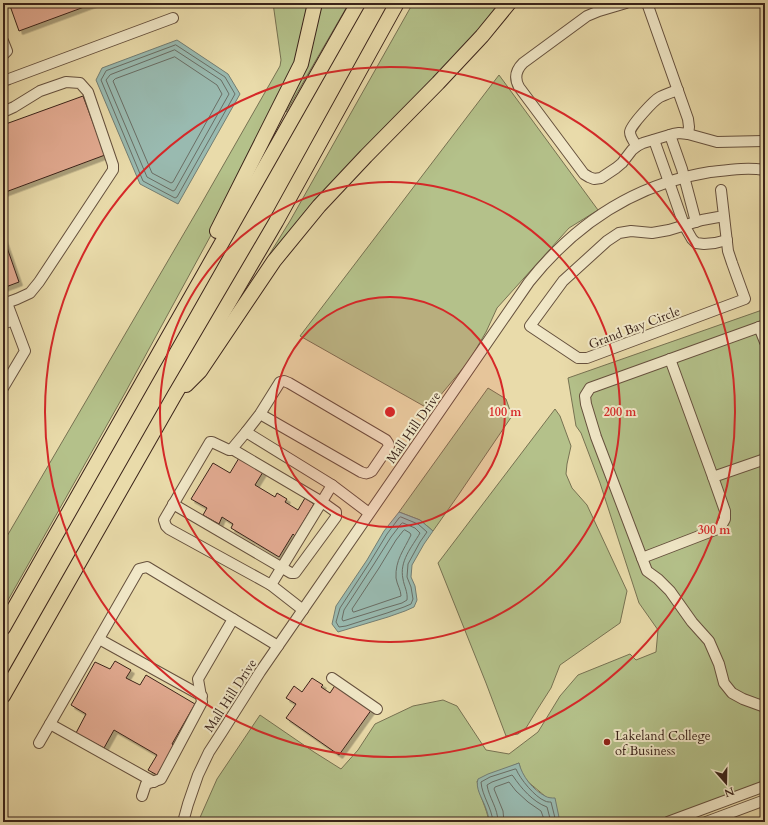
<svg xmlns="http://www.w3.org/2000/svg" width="768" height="825" viewBox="0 0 768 825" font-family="Cardo,serif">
	<defs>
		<filter id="shadow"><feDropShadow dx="3.5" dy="3.5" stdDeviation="0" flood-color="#0004"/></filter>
	</defs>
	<rect width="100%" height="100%" fill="#e9dbaa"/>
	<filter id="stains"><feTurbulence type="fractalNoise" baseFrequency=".005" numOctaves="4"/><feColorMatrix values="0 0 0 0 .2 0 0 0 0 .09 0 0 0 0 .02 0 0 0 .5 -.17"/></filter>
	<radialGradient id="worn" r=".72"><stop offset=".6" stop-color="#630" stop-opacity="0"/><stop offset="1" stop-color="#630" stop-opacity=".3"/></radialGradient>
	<!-- green -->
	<g fill="#b4c18a" stroke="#777252">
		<polygon points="273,3 310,3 293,73 229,202 125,393 3,609 3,543 200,206 280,66 281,60"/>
		<polygon points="320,3 349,3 286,112 285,111"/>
		<polygon points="413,3 503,3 269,258 269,255 290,221"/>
		<polygon points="499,75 598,210 569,228 497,308 486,332 469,361 429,409 300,336"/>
		<path d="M765,309V331L762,322L581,393L656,582L667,594L706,643L715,665L720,684L765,712V782L655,822H560L556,809L546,797L527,781L521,772L519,763L477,781C479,796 487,808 489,822H198L217,779L260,715L314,752L341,769L358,750L375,724L413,706L443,700L457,706L486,750L509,754L538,732L560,696L578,675L630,654L636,660L656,652L658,630L639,603L600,483L581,433L576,426L568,378Z"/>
		<polygon points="757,333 765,354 765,454 715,472 676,362"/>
		<polygon points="668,364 721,511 721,518 717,524 644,552 600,436 589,398 593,392"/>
		<polygon points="488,388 506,399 512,416 457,497 433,531 420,520 399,512"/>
		<polygon points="555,409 560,416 571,446 567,464 566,474 572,488 587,505 627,591 620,623 560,665 551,688 537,710 526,728 518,734 506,736 486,683 438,563"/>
		<path d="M765,463V703C752,698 734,694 727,681C725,675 724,668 722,662L650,569L647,561L723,531L718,480Z"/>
	</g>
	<!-- water -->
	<g fill="#99bab0" stroke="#737e74">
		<polygon points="177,40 228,74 240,94 178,204 140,184 96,80 102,68"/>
		<polygon points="399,512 420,520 433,531 424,544 412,565 411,577 415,586 417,600 414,607 405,611 388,617 338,632 332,624 336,606 367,560 384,531"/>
		<path d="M519,763C522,776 533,790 545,796C548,798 552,798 555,798L560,822H489C489,817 487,811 485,806C482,798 475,788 478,779L488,774Z"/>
	</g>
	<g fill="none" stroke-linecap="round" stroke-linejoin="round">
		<!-- shore -->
		<g stroke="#6a6e65" stroke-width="1">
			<polygon points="176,45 225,77 235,94 177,197 175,198 143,181 101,80 106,71"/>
			<polygon points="175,50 221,80 229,94 175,190 173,191 147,177 106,80 110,75"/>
			<polygon points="175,57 217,85 222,94 173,182 171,183 152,173 113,81 115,79"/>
			<polygon points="401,517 418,524 427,532 420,542 408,564 407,577 411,587 413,599 411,604 404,607 387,613 346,626 339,627 336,622 340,608 370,562 387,534 399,518"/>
			<path d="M403,523L415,528L420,533C412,547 399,561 403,579C404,586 408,592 407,600L402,603L385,608L343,621L342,619L344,610L374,564L391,537L401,524Z"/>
			<path d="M405,530L410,533L411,535C404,550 395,560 396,578C397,585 401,590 401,596L354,612H353L352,609L379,568L396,540L403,531Z"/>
			<path d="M493,822C492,808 482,796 481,782L490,777L515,769H516C520,779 535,797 545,801C547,802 549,802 551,802L556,822"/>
			<path d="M498,822C498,808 489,798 487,785L492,782L512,775L513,776C521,788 533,802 547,807L551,822"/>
			<polyline points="504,822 503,811 494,789 495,787 509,782 516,791 528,802 541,811 545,822"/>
		</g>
	</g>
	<!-- building -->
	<g fill="#e4ac93" stroke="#3a231a" filter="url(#shadow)">
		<polygon points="9,3 95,3 19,31"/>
		<polygon points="83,96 105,155 3,193 3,125"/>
		<polygon points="3,236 19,282 3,288"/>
		<polygon points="239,458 263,472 255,485 275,497 277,493 287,499 285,502 298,510 305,498 314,504 295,536 293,534 279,557 231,528 233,524 222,517 219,524 203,515 207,508 191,499 213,463 230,473"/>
		<polygon points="115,661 131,670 126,678 140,685 146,675 195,704 172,744 174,746 157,775 148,770 157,755 114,730 104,748 76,733 86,714 71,705 95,662 110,669"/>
		<polygon points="312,678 323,685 321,687 330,693 336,684 372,709 339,755 286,718 296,704 286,698 294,686 302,692"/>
	</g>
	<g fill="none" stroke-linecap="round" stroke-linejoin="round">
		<!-- minor casing -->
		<g stroke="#66513e" stroke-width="12">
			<g id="minor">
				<path d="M626,3L599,11L587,16L523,63C516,70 514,78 519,87L584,174L589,177L594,179L601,178L616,168L622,163L632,150L637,146L643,143L673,134L679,133L688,134L717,142L765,141"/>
				<polyline points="647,3 688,119 689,127 688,134"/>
				<polyline points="3,41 7,51 3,55"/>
				<polyline points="3,81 9,79 173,18"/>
				<polyline points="3,112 14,107 40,91 66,82 80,83 88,92 113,165 113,170 39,282 30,293 17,299 3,304"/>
				<polyline points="670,135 682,169 696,222"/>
				<polyline points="654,140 669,182 684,225 692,239 696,243 704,244 715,243 727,240"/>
				<path d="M637,146C634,142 630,137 630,132C630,126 654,100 660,97C666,94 672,92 678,90"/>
				<polyline points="721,190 728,251 732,263 745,299 587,358 578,358 530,326 563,281 607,241 619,233 631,231 652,233 669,230 702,220 724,216"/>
				<polyline points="3,324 13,320"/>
				<polyline points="765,325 590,388 585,396 586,404 596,437 642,558 720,528 725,519 725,511 713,477 765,459"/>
				<polyline points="759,327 765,342"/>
				<polyline points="670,359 713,477"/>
				<polyline points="3,388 25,351 7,303"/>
				<path d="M246,432L260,414L280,382L284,381L289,383L386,440L388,443L389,446L372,471C368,474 366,474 361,472L260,414"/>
				<polyline points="173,504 291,573 295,573 336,517 336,512 322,502 232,449"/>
				<polyline points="642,558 647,571 658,579 670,591 692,622 709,641 719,664 724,683 732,693 743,699 765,707"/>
				<polyline points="271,585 332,485 369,513"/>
				<polyline points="303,610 271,585 169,529 166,526 164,520 210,442 212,442 229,450 231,450 246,432 332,485"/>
				<polyline points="99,639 202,696"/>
				<polyline points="332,678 377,709"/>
				<polyline points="50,724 154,782"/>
				<polyline points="39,743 139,569 147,567 278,646"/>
				<polyline points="142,796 146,784 161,779 202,702 198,679 233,619"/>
				<path d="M183,822L188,804L198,775L209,752L222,732L260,672L529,282C576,223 635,184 710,172C728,170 747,167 765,170"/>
				<polyline points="668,822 765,786"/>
				<polyline points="706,822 765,800"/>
			</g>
		</g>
		<!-- highway casing -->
		<g stroke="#3a231a" stroke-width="16">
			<g id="highway">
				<polyline points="217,231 301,64 315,3"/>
				<polyline points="186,385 200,371 274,261 319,206 366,156 438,83 482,36 509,3"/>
				<polyline points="3,628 358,3"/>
				<polyline points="3,696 174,396 276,222 397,3"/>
			</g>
		</g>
		<!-- minor -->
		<use href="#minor" stroke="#f1e8c8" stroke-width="10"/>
		<!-- highway -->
		<use href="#highway" stroke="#e9dbaa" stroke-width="14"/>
	</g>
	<!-- distance rings -->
	<circle cx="390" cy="412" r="115" fill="#d62828" fill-opacity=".12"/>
	<g fill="none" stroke="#d62828" stroke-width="2">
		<circle cx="390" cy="412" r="115"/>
		<circle cx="390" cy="412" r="230"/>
		<circle cx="390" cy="412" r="345"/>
	</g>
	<!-- markers -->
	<circle fill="#8f2418" stroke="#f1e8c8" stroke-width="1.5" cx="607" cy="742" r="4"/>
	<g text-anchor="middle" stroke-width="4" stroke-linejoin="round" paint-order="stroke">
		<!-- street labels -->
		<g font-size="13" fill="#3a231a" stroke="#f1e8c8">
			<text transform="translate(634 327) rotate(-21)" y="5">Grand Bay Circle</text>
			<text transform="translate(413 427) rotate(-55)" y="5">Mall Hill Drive</text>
			<text transform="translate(230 695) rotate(-57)" y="5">Mall Hill Drive</text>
		</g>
		<!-- poi labels -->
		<g font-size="13" fill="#3a231a" stroke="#f1e8c8" text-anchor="start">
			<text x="615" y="740">Lakeland College<tspan x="615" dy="15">of Business</tspan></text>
		</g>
	</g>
	<circle cx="390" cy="412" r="6" fill="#d62828" stroke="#f1e8c8" stroke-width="2"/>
	<g font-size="12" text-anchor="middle" font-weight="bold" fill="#d62828" stroke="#f1e8c8" stroke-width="4" stroke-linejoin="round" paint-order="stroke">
		<text x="505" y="416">100 m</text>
		<text x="620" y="416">200 m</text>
		<text x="714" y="534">300 m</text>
	</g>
	<!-- margin -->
	<rect width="768" height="825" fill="none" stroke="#e9dbaa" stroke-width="16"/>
	<rect x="4" y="4" width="760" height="817" fill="none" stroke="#3a231a" stroke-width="2"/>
	<rect x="8" y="8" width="752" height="809" fill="none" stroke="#3a231a"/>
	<!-- north arrow -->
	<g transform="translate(726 783) rotate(160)" stroke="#f1e8c8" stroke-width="3" paint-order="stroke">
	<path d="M0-3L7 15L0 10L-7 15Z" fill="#3a231a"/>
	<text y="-6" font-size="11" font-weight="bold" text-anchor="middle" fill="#3a231a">N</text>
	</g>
	<rect width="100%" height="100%" filter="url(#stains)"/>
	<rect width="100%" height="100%" fill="url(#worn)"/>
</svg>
